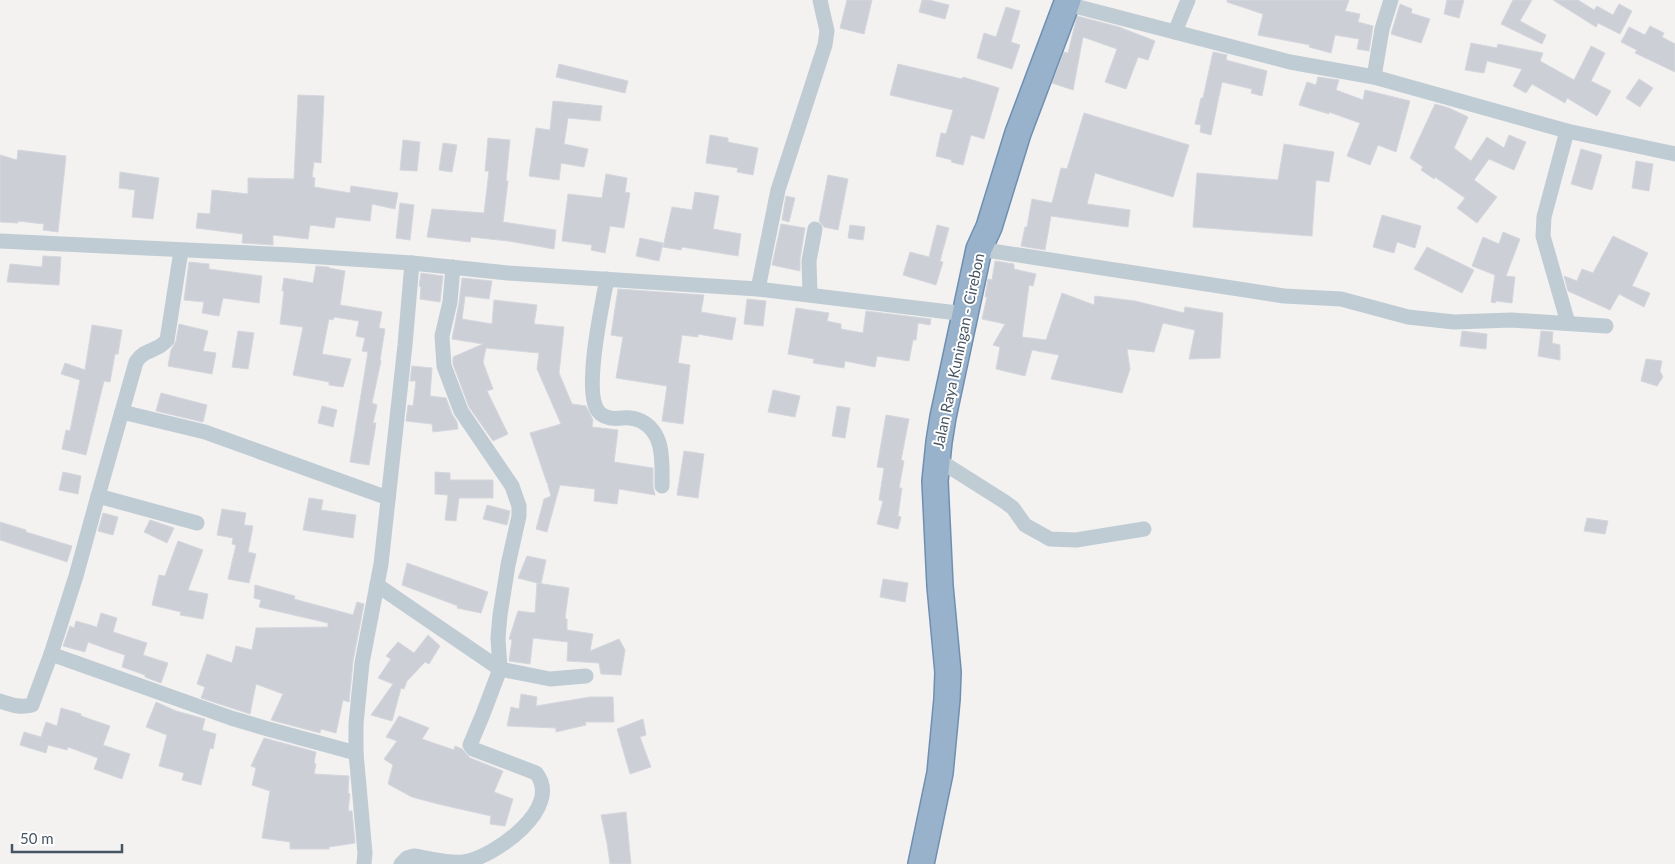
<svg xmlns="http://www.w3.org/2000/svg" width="1675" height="864" viewBox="0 0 1675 864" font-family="Lato,sans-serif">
	<rect width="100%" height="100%" fill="#f4f1f1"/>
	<!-- building -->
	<g fill="#ccd0d6" stroke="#d4d7dd">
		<polygon points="847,0 872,0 864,34 840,28"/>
		<polygon points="922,0 929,0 949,5 945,19 919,12"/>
		<polygon points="1227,0 1349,0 1345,11 1360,14 1358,22 1373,26 1369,51 1357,49 1359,39 1335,35 1331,53 1309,47 1310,45 1258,35 1263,14 1227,2"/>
		<polygon points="1447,0 1464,0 1459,18 1444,14"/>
		<polygon points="1513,0 1532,0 1520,21 1546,35 1542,44 1501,24"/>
		<polygon points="1553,0 1578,0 1594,10 1597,6 1613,15 1619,4 1632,11 1620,34 1598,23 1596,27"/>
		<polygon points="1400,4 1412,9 1411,13 1430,19 1421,43 1391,34"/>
		<polygon points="1006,7 1020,11 1011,42 1020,45 1012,69 977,58 984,33 996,37"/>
		<polygon points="1077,16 1119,27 1155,41 1148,60 1138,57 1126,89 1105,82 1117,49 1083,37 1073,90 1052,83 1064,52 1068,53"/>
		<polygon points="1650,26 1664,33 1662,37 1675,44 1675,72 1635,53 1637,50 1621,42 1629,27 1645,35"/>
		<polygon points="1471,43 1497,48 1498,44 1543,53 1540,61 1574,80 1591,46 1605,53 1591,81 1611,91 1597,116 1567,98 1565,103 1532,84 1526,93 1513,86 1522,69 1487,61 1484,73 1465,70"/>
		<polygon points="1213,52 1227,55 1226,60 1267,71 1262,96 1251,93 1252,89 1222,82 1211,135 1200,132 1201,125 1195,124 1201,98 1203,98"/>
		<polygon points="559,64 628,81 625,93 556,77"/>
		<polygon points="898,64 962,79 963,77 999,88 984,139 971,135 963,165 951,162 952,160 936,156 941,133 946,134 953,110 890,95"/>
		<polygon points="1318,77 1339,80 1336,90 1363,100 1365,90 1410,101 1396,152 1378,145 1370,165 1347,156 1360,123 1329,112 1329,114 1299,105 1307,82 1316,85"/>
		<polygon points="1639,79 1653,88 1640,107 1626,98"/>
		<polygon points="298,95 324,96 321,163 314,162 312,177 315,178 314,187 350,193 351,186 398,193 395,209 372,204 370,221 336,217 334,228 310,225 308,239 273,235 273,245 242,243 243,234 196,228 198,213 210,214 212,190 248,194 248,178 294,179"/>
		<polygon points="553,101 602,106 600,121 568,118 564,144 588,149 584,167 561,163 559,180 529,176 536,128 550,130"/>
		<polygon points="1435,104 1449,108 1468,117 1454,148 1471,161 1487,137 1504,148 1509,135 1526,142 1514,170 1489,159 1474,180 1497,197 1477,223 1457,208 1465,198 1435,177 1434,179 1421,170 1423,167 1410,158"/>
		<polygon points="1084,113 1189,145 1173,197 1095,173 1087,204 1130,210 1128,227 1051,216 1045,250 1021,246 1025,227 1027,227 1032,199 1052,203 1061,168 1067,169"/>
		<polygon points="710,135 728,138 728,142 758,148 753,175 737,172 738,168 706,163"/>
		<polygon points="488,138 510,140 506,181 508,181 503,222 556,230 554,249 508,241 471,237 470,242 427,237 432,209 484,213 489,171 485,171"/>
		<polygon points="403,140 420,142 417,171 400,170"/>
		<polygon points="443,143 457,145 452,172 439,170"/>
		<polygon points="1284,144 1334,152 1329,182 1316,180 1312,236 1193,227 1197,173 1278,180"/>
		<polygon points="1581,149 1602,155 1592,190 1571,184"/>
		<polygon points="18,150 66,156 58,232 43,230 44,224 18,221 18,223 0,222 0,155 17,160"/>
		<polygon points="1636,161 1653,164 1649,191 1632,188"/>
		<polygon points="120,172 159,178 153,219 132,217 135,190 119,188"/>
		<polygon points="606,174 627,178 625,192 630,193 624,228 610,226 605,253 591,250 592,245 562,241 568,194 602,198"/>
		<polygon points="828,175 848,179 838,230 824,227 819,221"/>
		<polygon points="695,192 719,196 713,229 741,234 738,256 682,247 681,250 663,247 672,207 692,210"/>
		<polygon points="786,196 795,198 789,222 782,220"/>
		<polygon points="400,203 414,205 410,240 396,238"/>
		<polygon points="1382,215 1421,226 1415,248 1397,242 1394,253 1373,247"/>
		<polygon points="781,224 805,228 800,259 800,271 772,265"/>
		<polygon points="850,225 865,227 863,240 848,238"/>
		<polygon points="937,225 949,228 940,261 943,262 936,285 903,275 910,252 929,257"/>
		<polygon points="1503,232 1520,239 1506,276 1515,277 1512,303 1496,301 1495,303 1491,302 1495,275 1472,266 1483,237 1499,244"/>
		<polygon points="1613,236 1648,253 1632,286 1650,293 1644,307 1619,294 1610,310 1568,291 1564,276 1577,281 1582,269 1593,273"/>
		<polygon points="640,238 663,243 659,261 636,256"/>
		<polygon points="1427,247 1474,270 1462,293 1414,269"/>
		<polygon points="43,256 61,257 59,285 7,282 10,264 42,267"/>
		<polygon points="995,261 1014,264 1014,269 1036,274 1033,286 1029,285 1022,337 1046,340 1062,293 1094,305 1095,296 1135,301 1184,313 1185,307 1223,313 1220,358 1189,359 1195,330 1163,323 1154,352 1127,349 1130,369 1122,393 1051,379 1059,355 1032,350 1025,376 996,369 1000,347 993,345 1005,324 982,319 987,297 985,297 988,279 992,280"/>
		<polygon points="189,262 209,264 209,269 262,276 259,303 223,298 219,316 202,313 204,302 184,300"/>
		<polygon points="316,266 329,267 329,268 345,271 340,305 382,312 379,328 385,329 380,360 381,361 372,403 377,405 373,423 376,423 369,465 350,462 368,352 362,351 365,338 356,336 359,321 334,317 333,320 329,319 322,354 351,359 343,387 329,385 329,382 293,375 303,327 280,324 284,291 282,291 284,278 313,283"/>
		<polygon points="421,273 443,276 440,302 420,299 421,287 419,286"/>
		<polygon points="462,278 492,281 489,299 465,296 462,319 492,324 494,300 537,305 534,324 564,327 559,373 572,404 586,406 593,420 592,427 618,430 614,462 653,468 653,486 655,495 619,489 617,504 594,501 595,489 560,485 547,532 536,529 544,499 551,496 548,486 548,483 547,483 530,433 561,424 537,369 539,353 486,348 483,362 493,389 487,391 508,434 493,441 469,407 453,364 453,357 483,344 452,339 459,303"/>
		<polygon points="618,289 704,295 701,312 736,318 732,340 698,334 698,337 682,335 678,363 690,365 683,424 662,421 667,386 616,378 623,337 611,335"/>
		<polygon points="747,299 766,301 763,326 744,324"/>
		<polygon points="796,308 829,313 827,321 841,324 841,329 863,333 866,311 931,319 930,325 918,323 916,340 913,340 909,361 877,356 875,367 845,361 844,368 813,363 814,359 788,354"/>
		<polygon points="179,324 208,331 203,351 216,353 212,374 168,366 171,350 176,341"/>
		<polygon points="92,325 122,330 118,354 115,354 110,382 104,381 86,455 62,449 66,430 70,431 80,380 61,374 65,363 85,370"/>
		<polygon points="238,331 254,333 248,369 232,367"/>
		<polygon points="1462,331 1487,334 1486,349 1460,346"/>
		<polygon points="1541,331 1553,332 1552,343 1560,345 1560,360 1538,356"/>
		<polygon points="1646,359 1662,361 1660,371 1663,377 1657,386 1641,381"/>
		<polygon points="412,366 432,368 430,396 446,398 452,414 457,422 458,429 433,432 432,424 406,421 408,405 413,406 416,381 410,381"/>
		<polygon points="773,390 800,396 795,417 768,412"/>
		<polygon points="161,393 207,405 203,422 156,411"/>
		<polygon points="322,406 337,410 333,427 318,423"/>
		<polygon points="837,406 850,408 845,438 832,436"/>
		<polygon points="886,415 909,419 901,460 904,461 899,488 902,488 898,516 901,517 898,529 877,524 883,501 879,500 884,468 877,467"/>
		<polygon points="684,451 704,454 698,498 677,495"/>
		<polygon points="63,472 81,476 78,494 59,490"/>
		<polygon points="435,472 450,473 450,480 493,480 493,498 459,498 456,521 445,520 448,495 435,494"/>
		<polygon points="309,498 323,500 321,510 356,515 353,538 303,530"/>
		<polygon points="487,505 510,511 507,525 483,519"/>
		<polygon points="222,509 246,513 244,525 253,526 248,552 256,554 249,583 228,579 236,545 232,544 233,538 217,535"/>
		<polygon points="103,513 118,517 113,535 98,531"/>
		<polygon points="1587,518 1608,521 1605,534 1584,531"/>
		<polygon points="150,520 174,528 167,543 144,532"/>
		<polygon points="0,522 26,530 26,532 72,546 67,562 0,540"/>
		<polygon points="178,541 203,550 188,590 208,594 203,619 180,615 181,612 152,605 159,575 165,576"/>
		<polygon points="527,556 546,560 541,584 518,578"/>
		<polygon points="407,563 488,592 481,613 457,608 458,606 402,585"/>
		<polygon points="883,579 908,583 905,602 880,597"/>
		<polygon points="537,583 569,588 565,618 567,619 567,630 593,634 590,651 619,639 625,650 621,675 601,674 599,663 567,661 568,642 533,638 530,664 509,661 512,640 509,639 518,611 535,613"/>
		<polygon points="255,585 295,596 294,599 353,615 357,602 364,604 353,661 349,702 343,700 336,733 321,729 320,733 271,720 283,694 256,684 250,714 201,698 205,687 197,684 207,654 232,663 236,646 252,650 256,628 328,627 328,623 259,607 261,600 254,598"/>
		<polygon points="101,613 117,618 113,632 147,643 143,655 168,663 161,683 145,677 145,675 122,667 125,655 110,650 88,642 85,652 63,646 70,626 74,628 76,621 97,627"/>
		<polygon points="428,635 440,646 429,664 425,662 407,681 404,689 401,688 392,721 371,715 393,684 378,678 391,659 386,656 398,642 414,653"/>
		<polygon points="521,694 537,697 536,706 590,697 613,697 614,722 585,722 586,725 556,732 556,728 507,726 511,707 519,709"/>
		<polygon points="156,702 176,711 205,719 202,730 216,734 213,749 210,748 201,785 182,780 184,773 159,766 167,735 146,727"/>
		<polygon points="61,708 81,714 81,716 110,726 103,745 130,754 122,779 94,769 98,758 68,747 67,750 48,745 46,753 20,745 24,732 41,737 46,722 57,726"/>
		<polygon points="399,716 429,728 422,739 454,750 455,746 462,749 470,758 503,771 494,792 513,799 505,826 490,824 491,816 438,804 412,797 388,784 393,765 384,759 397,741 386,737"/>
		<polygon points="643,719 646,735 640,737 651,767 630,774 617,729"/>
		<polygon points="264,738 316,752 314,763 316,764 314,774 349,776 348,793 350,794 348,811 352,811 355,843 329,847 329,849 290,849 290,842 262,838 270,791 252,785 256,768 251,766"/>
		<polygon points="626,812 631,864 610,864 607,843 601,815"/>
	</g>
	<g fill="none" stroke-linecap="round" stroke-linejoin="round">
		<!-- trunk casing -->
		<g stroke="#6f8fb1" stroke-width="28">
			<polyline id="trunk" points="921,864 940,773 947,699 948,672 940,586 935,481 939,442 943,417 979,249 989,227 1018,133 1068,0"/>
		</g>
		<!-- minor -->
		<g stroke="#c0ccd4" stroke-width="15">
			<polyline points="1067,4 1290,62 1374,77 1567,131 1675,154"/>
			<polyline points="1175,32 1188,0"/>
			<polyline points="1374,77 1382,29 1391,0"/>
			<polyline points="1567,131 1544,217 1543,236 1568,323"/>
			<polyline points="0,241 291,255 412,263 508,273 758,289 966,314"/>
			<polyline points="979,249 1284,296 1341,299 1408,317 1454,322 1512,320 1606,326"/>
			<path d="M607,279C602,305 583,391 598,411C604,419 614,419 622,418C629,417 635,418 641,421C665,433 662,462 662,486"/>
			<polyline points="758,289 778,190 825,45 827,31 820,0"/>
			<polyline points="810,295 809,261 815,229"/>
			<polyline points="122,412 205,432 388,498"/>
			<polyline points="937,459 1005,502 1013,508 1025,525 1050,539 1076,540 1144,529"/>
			<path d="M98,496L136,362C146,347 156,353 167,340L181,251"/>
			<polyline points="377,585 500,669 550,679 586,676"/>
			<polyline points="51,654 76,576 98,496 197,523"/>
			<path d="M0,701C12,705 20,708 32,705L51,654L231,718L268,729L356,753"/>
			<polyline points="364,864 365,853 356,753 356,724 362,663 381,564 405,345 412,263"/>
			<path d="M401,864L407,858L414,856C426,858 452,864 464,862C494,857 564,808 536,773L473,749L470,745L483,714L500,669L498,638L500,615L508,565L519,516V506L512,486L461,411L444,366L442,336L450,302L453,267"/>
		</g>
		<!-- trunk -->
		<use href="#trunk" stroke="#99b2cc" stroke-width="25"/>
	</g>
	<g text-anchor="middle" stroke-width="4" stroke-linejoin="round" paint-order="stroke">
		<!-- street labels -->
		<g font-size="15" fill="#465561" stroke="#fff">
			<text transform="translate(959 351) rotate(-78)" y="5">Jalan Raya Kuningan - Cirebon</text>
		</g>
	</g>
	<!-- scale -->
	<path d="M12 844v8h110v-8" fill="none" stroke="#465561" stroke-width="2.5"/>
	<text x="20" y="844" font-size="15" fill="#465561" stroke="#ffffff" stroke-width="4" paint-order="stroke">50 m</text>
</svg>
